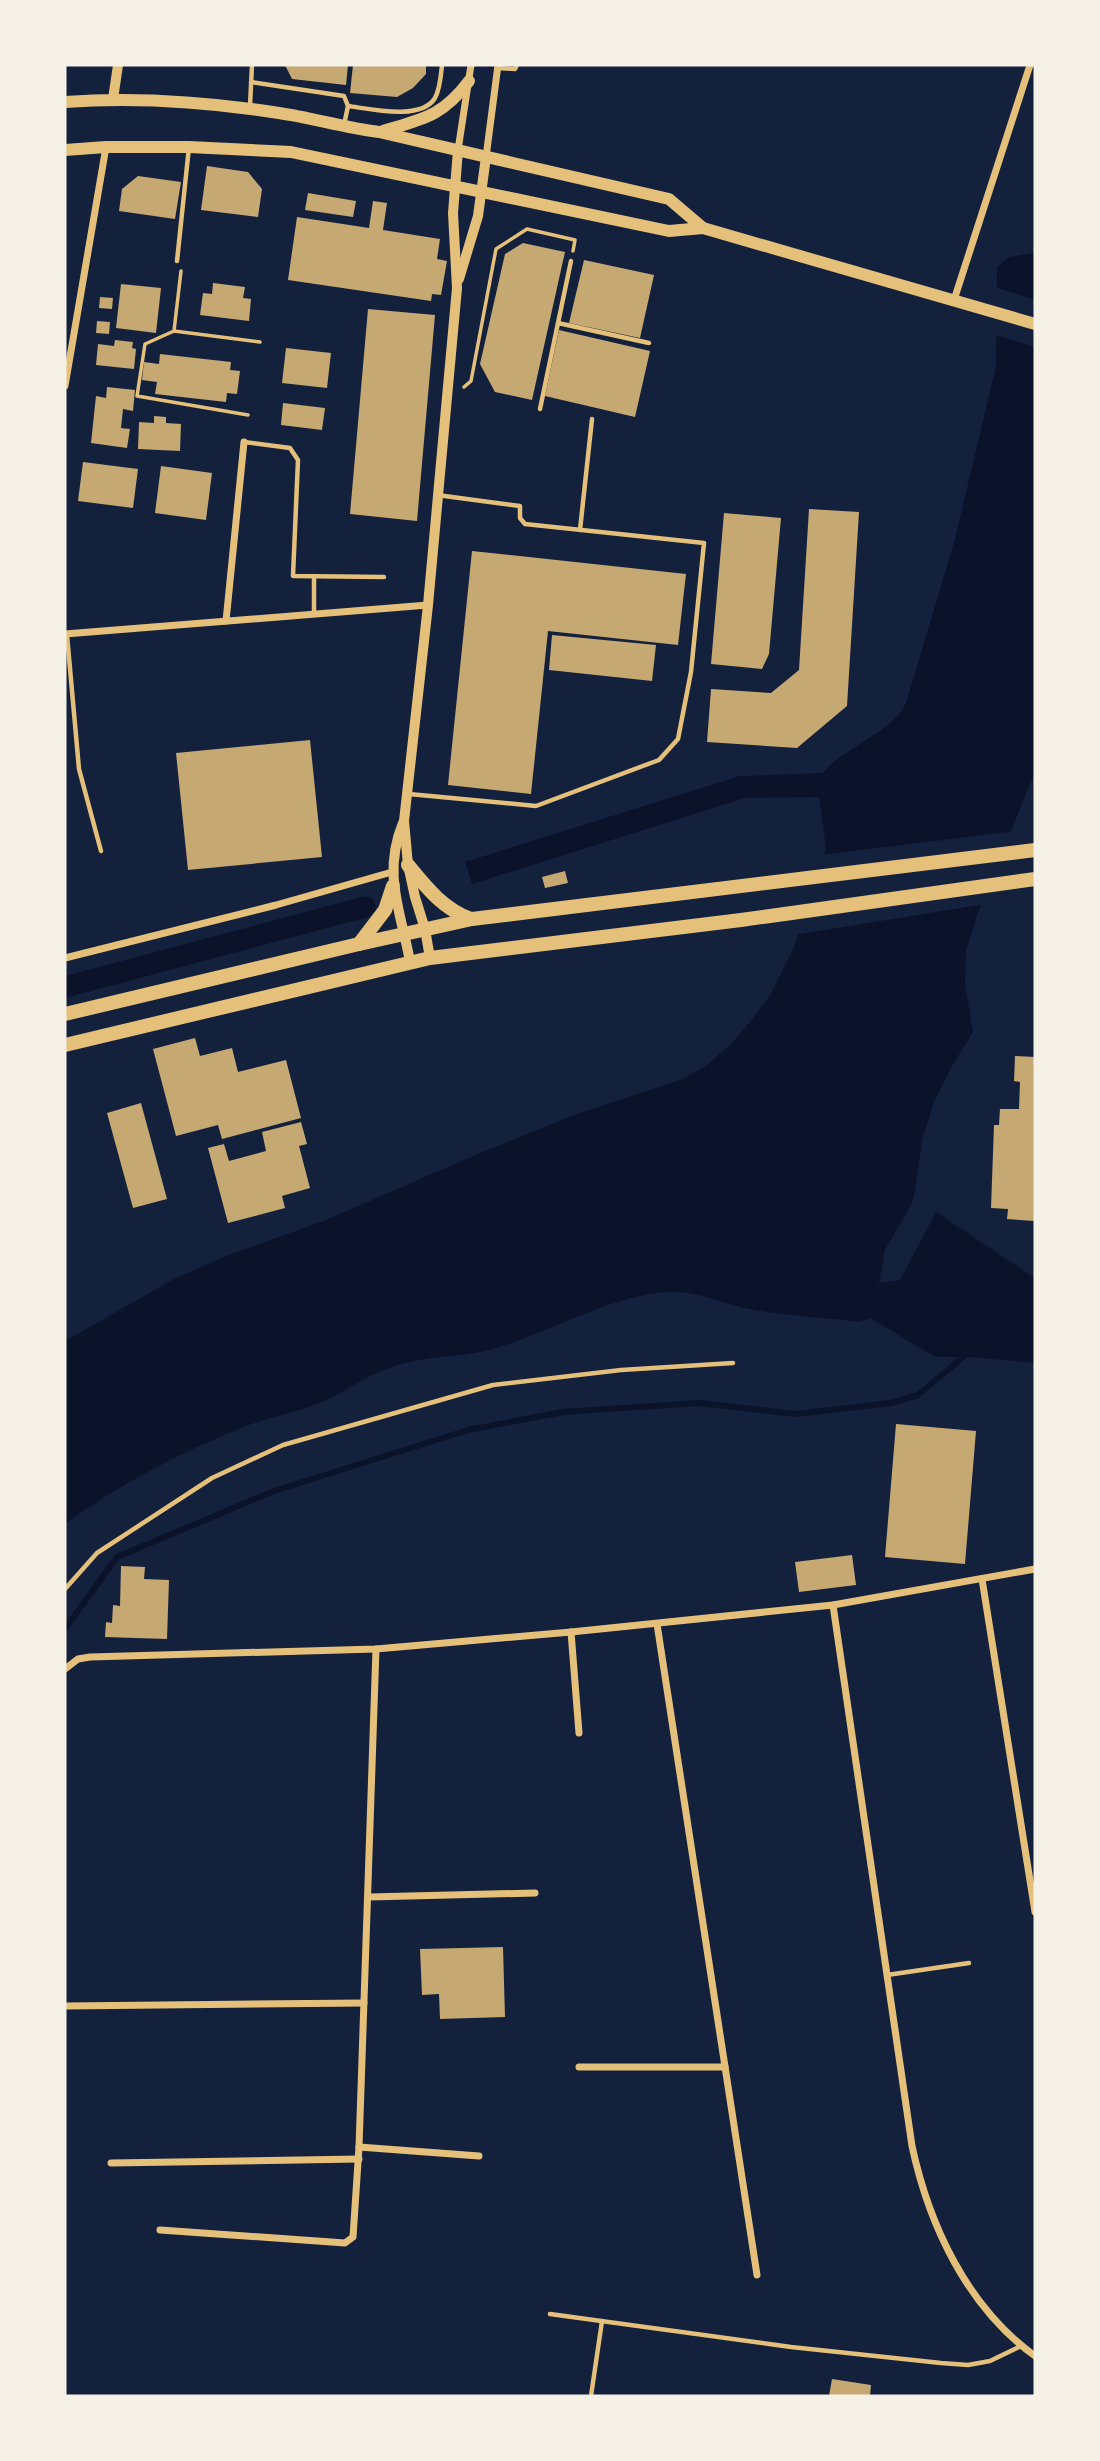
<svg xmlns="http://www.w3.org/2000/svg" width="1100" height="2461" viewBox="0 0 1100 2461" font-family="Barlow,sans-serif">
	<rect width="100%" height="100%" fill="#14213d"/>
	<!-- water -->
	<path fill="#0b132b" d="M1035,253V772L977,915L966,951L965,984L973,1032L951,1068L934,1102L922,1141L914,1197L910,1207L885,1250L879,1283L900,1280L936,1212L1035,1278V1363L969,1357H935L870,1318L859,1322C821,1317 782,1316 744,1308C718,1302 694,1290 667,1292C607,1297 553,1331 496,1348C462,1358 426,1355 392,1367C364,1376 340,1396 312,1406C290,1414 267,1418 246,1426C183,1451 120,1484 65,1524V1341L172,1280L226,1256L326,1220L464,1160L571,1116L683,1079L706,1066L730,1045L750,1022L771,994L794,947L826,848L819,797L745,798L472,884L465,862L740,776L823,773C845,746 892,733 906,703L955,539L996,366L997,267L1009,257Z"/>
	<!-- pier -->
	<g fill="#14213d">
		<polygon points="992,286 1035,300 1035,347 993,334"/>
		<polygon points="1016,831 985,904 794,935 820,855"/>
	</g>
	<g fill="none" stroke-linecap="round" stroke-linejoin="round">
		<!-- stream -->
		<polyline stroke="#0b132b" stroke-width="6" points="65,1629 117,1557 274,1491 468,1430 562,1412 699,1403 796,1414 891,1403 918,1395 962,1358 965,1352"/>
		<!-- canal -->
		<polyline stroke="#0b132b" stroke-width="21" points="65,987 365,907"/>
	</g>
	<!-- building -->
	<g fill="#c6a872">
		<polygon points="285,65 348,65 346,85 292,79"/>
		<polygon points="353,65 426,65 426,74 413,88 397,97 350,93"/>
		<polygon points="207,166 248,172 262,189 258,217 201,210"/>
		<polygon points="138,176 181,182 175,219 119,211 122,189"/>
		<polygon points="308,193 356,201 353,217 305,210"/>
		<polygon points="373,201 387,203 383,230 440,239 437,259 447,261 441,295 432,294 431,301 288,280 297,217 369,228"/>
		<polygon points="523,243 565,252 532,400 495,392 480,364 505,254"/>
		<polygon points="584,260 654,275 640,338 569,323"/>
		<polygon points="213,283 245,287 243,298 251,299 249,321 200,315 203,293 212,294"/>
		<polygon points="121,284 161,288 156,333 116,328"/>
		<polygon points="100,297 113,298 112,309 99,308"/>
		<polygon points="368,309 435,315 417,521 350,514"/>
		<polygon points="97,321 110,322 109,334 96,333"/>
		<polygon points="559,330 650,351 635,417 545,396"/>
		<polygon points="115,340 133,342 132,348 136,349 134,369 96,365 98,344 114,346"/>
		<polygon points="286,348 331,353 327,388 282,383"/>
		<polygon points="160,354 231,362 230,370 240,371 237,394 227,393 226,402 155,394 157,382 142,380 144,362 159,364"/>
		<polygon points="107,387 135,390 133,411 123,409 121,428 130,429 127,448 91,443 96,396 106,398"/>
		<polygon points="283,403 325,408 322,430 281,425"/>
		<polygon points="154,416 166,417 166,423 181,424 180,451 138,449 139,422 154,423"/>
		<polygon points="83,462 138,469 133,508 78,501"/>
		<polygon points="161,466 212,473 206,520 155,513"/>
		<polygon points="809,509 859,512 847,706 797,748 707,742 711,689 771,693 799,670"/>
		<polygon points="724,513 781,518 769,654 762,669 711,664"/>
		<polygon points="472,551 686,574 678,645 548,631 531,794 448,785"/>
		<polygon points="552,635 656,645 652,681 549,670"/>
		<polygon points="310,740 322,857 188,870 176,753"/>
		<polygon points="565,871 568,883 545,888 542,877"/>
		<polygon points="195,1038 200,1056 232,1048 238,1072 286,1060 301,1118 222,1139 218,1125 176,1136 153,1049"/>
		<polygon points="1015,1056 1035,1057 1034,1221 1007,1219 1008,1209 991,1208 994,1125 999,1125 1000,1109 1019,1109 1020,1082 1014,1081"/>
		<polygon points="141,1103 167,1199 133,1208 107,1113"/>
		<polygon points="301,1122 307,1144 299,1146 310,1188 282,1196 285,1208 228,1223 208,1148 224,1144 229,1161 266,1151 262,1132"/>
		<polygon points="896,1424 976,1431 965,1564 885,1557"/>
		<polygon points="852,1555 856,1585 799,1592 795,1562"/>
		<polygon points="121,1566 145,1567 144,1579 169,1580 167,1639 105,1637 106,1622 112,1623 113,1605 120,1606"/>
		<polygon points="503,1947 505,2017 440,2019 439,1994 422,1995 420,1949"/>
		<polygon points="832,2379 871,2385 870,2396 829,2396"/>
	</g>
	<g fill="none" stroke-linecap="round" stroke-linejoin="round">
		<!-- path -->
		<g stroke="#e5c07b" stroke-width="3.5">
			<polyline points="174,331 181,271"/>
			<polyline points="464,387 471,381 496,249 527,229 575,240 573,251"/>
			<polyline points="248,415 137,396 145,344 174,331 260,342"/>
		</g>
		<!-- service -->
		<g stroke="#e5c07b" stroke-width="4.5">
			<polyline points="498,68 515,69 517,65"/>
			<polyline points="251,82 344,96 348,106 344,125"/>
			<polyline points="250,106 252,65"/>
			<path d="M348,106C371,109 421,121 435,98C440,89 441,75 442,65"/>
			<polyline points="177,261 189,147"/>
			<polyline points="558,323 649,343"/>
			<polyline points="540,409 571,261"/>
			<polyline points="244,442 290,448 298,460 293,576 384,577"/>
			<polyline points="580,530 592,419"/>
			<polyline points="314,576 314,613"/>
			<polyline points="67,635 79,769 101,851"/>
			<polyline points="409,794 536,806 659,760 678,739 691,672 704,543 525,524 520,518 520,506 437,495"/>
			<polyline points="65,1589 97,1553 212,1478 283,1445 493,1385 621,1370 733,1363"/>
			<polyline points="887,1975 969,1963"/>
			<polyline points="550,2314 791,2347 941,2363 968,2365 990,2361 1021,2346"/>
			<polyline points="591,2396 602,2321"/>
		</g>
		<!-- minor -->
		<g stroke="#e5c07b" stroke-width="7">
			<polyline points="458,150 471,65"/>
			<polyline points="486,157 498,65"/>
			<polyline points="954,300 1030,65"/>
			<polyline points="65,386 106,147"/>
			<polyline points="226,621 244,442"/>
			<polyline points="65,634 428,605"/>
			<polyline points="65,958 276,905 392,872"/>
			<polyline points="982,1579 1035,1912"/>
			<path d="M833,1605L912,2146C929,2225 967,2307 1035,2356"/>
			<polyline points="657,1624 757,2275"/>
			<polyline points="571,1632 579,1733"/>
			<polyline points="65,1669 78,1659 90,1657 376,1649 571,1632 833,1605 1035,1569"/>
			<polyline points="369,1897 535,1893"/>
			<polyline points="65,2006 364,2003"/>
			<polyline points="579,2067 725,2067"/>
			<polyline points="359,2147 479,2156"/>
			<polyline points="111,2163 359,2159"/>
			<polyline points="160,2230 345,2243 353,2237 359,2147 376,1649"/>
		</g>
		<!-- tertiary -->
		<g stroke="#e5c07b" stroke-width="10">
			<polyline points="113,99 118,65"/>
			<polyline points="459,279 478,216 486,157"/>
			<path d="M403,823C382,874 401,911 410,962"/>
			<polyline points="430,958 425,929 415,897 408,865 404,821 428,605 457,288 453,213 458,150"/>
		</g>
		<!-- secondary -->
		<g stroke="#e5c07b" stroke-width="12">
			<path d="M65,102C136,97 208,102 279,113C313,118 345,128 379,132L669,199L703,228"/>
			<path d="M383,131C423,119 443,116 469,81"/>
			<polyline points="65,150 106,147 189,147 291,152 669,231 703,228 1035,324"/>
		</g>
		<!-- primary -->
		<g stroke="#e5c07b" stroke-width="14">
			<path d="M408,865C426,887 443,909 471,919"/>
			<polyline points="359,944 385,910 393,886"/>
			<polyline points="65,1014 359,944 472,919 1035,850"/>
			<polyline points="65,1045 430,958 741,920 1035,879"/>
		</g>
	</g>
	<!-- border -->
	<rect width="1100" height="2461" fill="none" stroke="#f6f1e7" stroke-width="133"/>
</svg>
